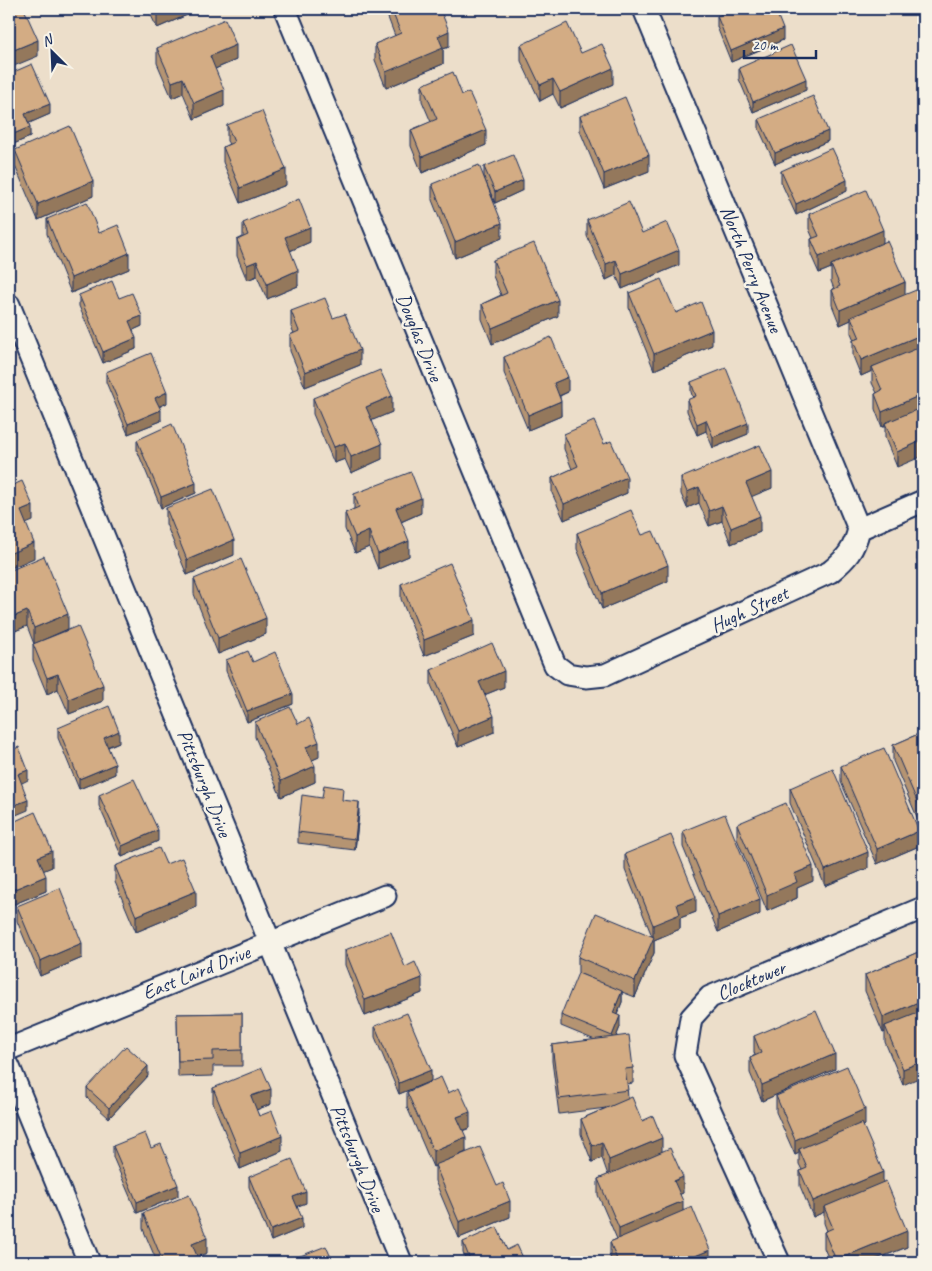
<svg xmlns="http://www.w3.org/2000/svg" width="932" height="1271" viewBox="0 0 932 1271" font-family="Caveat,sans-serif">
	<rect width="100%" height="100%" fill="#ecdeca"/>
	<filter id="ink" filterUnits="userSpaceOnUse"><feTurbulence type="fractalNoise" baseFrequency=".02" numOctaves="2"/><feDisplacementMap in="SourceGraphic" scale="10" xChannelSelector="R" yChannelSelector="G"/><feConvolveMatrix kernelMatrix="1 2 1 2 8 2 1 2 1" color-interpolation-filters="sRGB"/></filter>
	<g filter="url(#ink)">
		<g fill="none" stroke-linecap="round" stroke-linejoin="round">
			<!-- street casing -->
			<g stroke="#1b2f5e" stroke-width="25">
				<g id="street">
					<path d="M285,9L555,665L567,674L586,677L605,675L830,572C847,558 854,550 859,529L923,501"/>
					<polyline points="644,9 859,529"/>
					<polyline points="9,305 401,1262"/>
					<polyline points="9,1049 385,896"/>
					<polyline points="9,1067 89,1262"/>
					<polyline points="779,1262 685,1055 691,1018 710,997 923,908"/>
				</g>
			</g>
			<!-- street -->
			<use href="#street" stroke="#f7f3e8" stroke-width="21"/>
		</g>
		<!-- wall -->
		<g fill="#b59472" stroke="#1b2f5e">
			<polygon points="148,9 187,9 187,15 157,28"/>
			<polygon points="387,9 427,9 449,47 443,49 443,64 386,88 375,60 375,44 395,36 387,15"/>
			<polygon points="717,16 783,40 731,62 717,27"/>
			<polygon points="521,45 581,53 613,84 560,108 553,94 540,101 521,61"/>
			<polygon points="157,48 236,60 215,69 224,106 194,119 183,93 172,98 157,63"/>
			<polygon points="739,68 806,90 753,112 739,79"/>
			<polygon points="9,74 50,114 29,123 30,137 11,145 9,140"/>
			<polygon points="422,85 462,95 486,145 422,173 411,146 411,130 431,122 422,101"/>
			<polygon points="580,116 649,171 604,189 580,131"/>
			<polygon points="759,119 828,141 775,164 759,129"/>
			<polygon points="227,125 286,185 240,203 223,162 223,147 229,144 227,141"/>
			<polygon points="15,150 93,196 38,220 15,166"/>
			<polygon points="484,167 523,190 495,203 484,178"/>
			<polygon points="781,171 847,191 796,215 781,182"/>
			<polygon points="432,184 502,238 455,258 432,200"/>
			<polygon points="809,214 883,243 905,282 897,467 885,438 885,426 882,427 875,409 875,394 877,393 872,383 872,371 861,376 853,356 853,340 854,340 851,333 851,320 840,325 832,305 832,290 834,289 831,281 831,268 819,273 811,255 811,239 813,238 809,229"/>
			<polygon points="47,219 99,233 129,269 71,293 47,234"/>
			<polygon points="587,220 642,233 679,265 622,289 616,275 606,280 587,236"/>
			<polygon points="243,223 310,242 290,251 298,286 267,299 257,276 247,280 237,256 237,240 243,237"/>
			<polygon points="493,260 558,316 492,344 482,319 482,304 501,295 493,276"/>
			<polygon points="629,293 676,313 712,345 654,370 629,308"/>
			<polygon points="79,295 119,298 142,326 133,330 136,349 103,363 79,306"/>
			<polygon points="291,311 333,318 360,365 305,387 290,351 290,335 294,333 291,327"/>
			<polygon points="504,357 568,392 560,396 561,416 528,430 504,373"/>
			<polygon points="106,372 167,403 159,407 161,421 128,434 106,382"/>
			<polygon points="691,382 748,434 713,448 706,431 697,435 687,411 687,400 693,398 691,392"/>
			<polygon points="313,398 392,412 372,420 382,459 351,473 345,459 334,463 313,414"/>
			<polygon points="564,434 604,444 627,493 564,520 552,493 552,478 572,469 564,449"/>
			<polygon points="137,440 196,493 161,508 137,450"/>
			<polygon points="681,478 772,488 751,496 760,532 731,544 722,521 709,526 699,503 687,508 681,494"/>
			<polygon points="354,494 421,513 401,522 409,556 378,569 369,547 355,553 345,529 345,513 354,509"/>
			<polygon points="166,508 234,555 187,575 166,524"/>
			<polygon points="577,533 642,535 668,581 602,609 577,549"/>
			<polygon points="923,542 923,576 917,560 917,544"/>
			<polygon points="9,571 68,629 34,644 27,626 15,631 9,616"/>
			<polygon points="194,579 266,634 218,654 194,594"/>
			<polygon points="401,584 474,636 424,656 401,599"/>
			<polygon points="33,644 103,701 69,714 58,689 47,694 33,660"/>
			<polygon points="226,660 253,662 293,704 247,722 226,671"/>
			<polygon points="431,670 504,687 484,695 494,732 458,747 431,685"/>
			<polygon points="255,722 298,724 319,757 312,760 315,782 281,797 255,737"/>
			<polygon points="58,728 119,742 108,747 115,774 79,789 58,738"/>
			<polygon points="923,732 923,831 893,761 893,745"/>
			<polygon points="841,766 919,846 877,864 841,782"/>
			<polygon points="790,788 868,868 825,886 790,803"/>
			<polygon points="99,795 158,841 122,857 99,806"/>
			<polygon points="343,800 359,813 355,850 298,843 298,832"/>
			<polygon points="9,824 52,867 43,870 46,891 12,905 9,898"/>
			<polygon points="737,824 813,881 797,888 797,898 767,911 737,839"/>
			<polygon points="683,831 760,914 718,932 683,847"/>
			<polygon points="625,854 696,912 680,918 680,929 654,940 654,953 635,997 622,992 622,1002 617,1015 620,1027 616,1037 633,1068 633,1083 627,1084 628,1099 662,1151 683,1193 680,1194 683,1211 710,1262 612,1262 610,1257 610,1242 617,1239 598,1195 598,1179 608,1175 602,1158 592,1162 581,1134 581,1119 606,1108 559,1114 552,1061 552,1045 595,1040 561,1026 561,1015 599,982 578,973 578,957 652,936 625,870"/>
			<polygon points="166,864 196,907 136,932 115,882 115,866"/>
			<polygon points="17,906 82,958 40,976 17,921"/>
			<polygon points="345,950 405,967 422,993 365,1016 345,965"/>
			<polygon points="923,950 903,1085 885,1042 885,1032 883,1033 865,991 865,975"/>
			<polygon points="242,1013 242,1066 213,1066 213,1076 178,1077 177,1014"/>
			<polygon points="375,1026 431,1081 399,1094 375,1037"/>
			<polygon points="754,1036 835,1069 762,1101 750,1073 750,1058 755,1055 754,1052"/>
			<polygon points="148,1076 109,1118 87,1098 87,1088"/>
			<polygon points="213,1088 271,1104 256,1110 259,1116 282,1151 240,1169 213,1103"/>
			<polygon points="407,1092 448,1093 470,1128 463,1130 466,1152 440,1163 510,1217 459,1238 435,1181 435,1165 433,1167 407,1107"/>
			<polygon points="776,1096 865,1125 863,1126 883,1183 907,1247 869,1262 830,1262 824,1248 824,1232 827,1231 824,1223 824,1212 813,1217 800,1186 800,1171 802,1170 799,1164 799,1153 795,1155 776,1112"/>
			<polygon points="113,1146 151,1148 178,1196 137,1213 113,1157"/>
			<polygon points="249,1177 306,1203 297,1206 302,1228 271,1241 249,1187"/>
			<polygon points="143,1213 207,1253 197,1257 197,1262 157,1262 143,1229"/>
			<polygon points="463,1242 507,1250 525,1262 467,1262 463,1253"/>
		</g>
		<!-- shaded-wall -->
		<g fill="#94785c" stroke="#1b2f5e">
			<polygon points="166,9 187,9 187,15 157,28 157,13"/>
			<polygon points="541,9 552,9 541,13"/>
			<polygon points="783,29 783,40 731,62 731,51"/>
			<polygon points="449,31 449,47 443,49 443,64 386,88 386,72 438,36"/>
			<polygon points="38,40 38,56 9,68 9,52"/>
			<polygon points="236,45 236,60 210,71 210,56"/>
			<polygon points="613,68 613,84 560,108 560,92"/>
			<polygon points="183,78 183,93 172,98 172,82"/>
			<polygon points="553,79 553,94 540,101 540,85"/>
			<polygon points="806,79 806,90 753,112 753,102"/>
			<polygon points="224,90 224,106 194,119 194,103"/>
			<polygon points="50,104 50,114 25,125 25,114"/>
			<polygon points="30,127 30,137 11,145 11,135"/>
			<polygon points="486,130 486,145 422,173 422,157"/>
			<polygon points="828,131 828,141 775,164 775,153"/>
			<polygon points="649,155 649,171 604,189 604,174"/>
			<polygon points="286,169 286,185 240,203 240,188"/>
			<polygon points="523,180 523,190 495,203 495,192"/>
			<polygon points="847,180 847,191 796,215 796,204"/>
			<polygon points="93,181 93,196 38,220 38,204"/>
			<polygon points="502,223 502,238 455,258 455,242"/>
			<polygon points="310,227 310,242 285,253 285,237"/>
			<polygon points="883,230 883,246 831,265 831,268 819,273 819,257"/>
			<polygon points="679,250 679,265 622,289 622,274"/>
			<polygon points="129,253 129,269 71,293 71,278"/>
			<polygon points="616,260 616,275 606,280 606,264"/>
			<polygon points="257,261 257,276 247,280 247,265"/>
			<polygon points="298,270 298,286 267,299 267,284"/>
			<polygon points="905,282 905,297 851,317 851,320 840,325 840,310"/>
			<polygon points="558,300 558,316 492,344 492,328"/>
			<polygon points="142,316 142,326 129,332 129,321"/>
			<polygon points="712,330 712,345 654,370 654,354"/>
			<polygon points="923,334 923,350 872,367 872,371 861,376 861,360"/>
			<polygon points="136,338 136,349 103,363 103,352"/>
			<polygon points="360,350 360,365 305,387 305,372"/>
			<polygon points="568,377 568,392 554,398 554,383"/>
			<polygon points="167,392 167,403 155,408 155,398"/>
			<polygon points="923,394 923,410 885,423 885,426 882,427 882,412"/>
			<polygon points="392,396 392,412 366,423 366,407"/>
			<polygon points="561,401 561,416 528,430 528,415"/>
			<polygon points="161,410 161,421 128,434 128,424"/>
			<polygon points="706,420 706,431 697,435 697,424"/>
			<polygon points="748,423 748,434 713,448 713,437"/>
			<polygon points="923,440 923,456 897,467 897,452"/>
			<polygon points="345,443 345,459 334,463 334,447"/>
			<polygon points="382,444 382,459 351,473 351,457"/>
			<polygon points="772,472 772,488 746,499 746,483"/>
			<polygon points="627,477 627,493 564,520 564,504"/>
			<polygon points="196,483 196,493 161,508 161,497"/>
			<polygon points="699,487 699,503 687,508 687,492"/>
			<polygon points="421,498 421,513 396,524 396,508"/>
			<polygon points="33,506 33,521 21,526 21,511"/>
			<polygon points="722,506 722,521 709,526 709,511"/>
			<polygon points="760,516 760,532 731,544 731,528"/>
			<polygon points="369,531 369,547 355,553 355,537"/>
			<polygon points="234,540 234,555 187,575 187,560"/>
			<polygon points="409,541 409,556 378,569 378,554"/>
			<polygon points="34,543 34,558 9,569 9,554"/>
			<polygon points="668,565 668,581 602,609 602,593"/>
			<polygon points="27,611 27,626 15,631 15,616"/>
			<polygon points="68,614 68,629 34,644 34,628"/>
			<polygon points="266,618 266,634 218,654 218,638"/>
			<polygon points="474,620 474,636 424,656 424,640"/>
			<polygon points="504,671 504,687 479,697 479,682"/>
			<polygon points="58,674 58,689 47,694 47,678"/>
			<polygon points="103,685 103,701 69,714 69,699"/>
			<polygon points="293,694 293,704 247,722 247,711"/>
			<polygon points="494,716 494,732 458,747 458,731"/>
			<polygon points="119,731 119,742 104,748 104,738"/>
			<polygon points="319,742 319,757 306,763 306,747"/>
			<polygon points="115,764 115,774 79,789 79,779"/>
			<polygon points="315,766 315,782 281,797 281,781"/>
			<polygon points="28,770 28,780 18,785 18,774"/>
			<polygon points="28,800 28,810 9,818 9,807"/>
			<polygon points="359,802 359,813 355,850 355,839"/>
			<polygon points="158,830 158,841 122,857 122,846"/>
			<polygon points="919,831 919,846 877,864 877,849"/>
			<polygon points="52,851 52,867 38,873 38,857"/>
			<polygon points="868,852 868,868 825,886 825,870"/>
			<polygon points="813,866 813,881 797,888 797,898 767,911 767,895 794,874"/>
			<polygon points="46,876 46,891 12,905 12,890"/>
			<polygon points="196,891 196,907 136,932 136,916"/>
			<polygon points="696,897 696,912 680,918 680,929 654,940 654,953 635,997 635,981 653,938 653,925 677,904"/>
			<polygon points="760,899 760,914 718,932 718,916"/>
			<polygon points="82,943 82,958 40,976 40,961"/>
			<polygon points="422,978 422,993 365,1016 365,1000"/>
			<polygon points="622,991 622,1002 613,1024 613,1013"/>
			<polygon points="923,1000 923,1016 885,1026 885,1032 883,1033 883,1017"/>
			<polygon points="620,1016 620,1027 612,1047 612,1036"/>
			<polygon points="835,1054 835,1069 762,1101 762,1085"/>
			<polygon points="923,1061 923,1076 903,1085 903,1069"/>
			<polygon points="148,1066 148,1076 109,1118 109,1108"/>
			<polygon points="431,1070 431,1081 399,1094 399,1083"/>
			<polygon points="271,1089 271,1104 251,1112 251,1096"/>
			<polygon points="865,1109 865,1125 801,1153 799,1149 799,1153 795,1155 795,1140"/>
			<polygon points="470,1112 470,1128 457,1133 457,1117"/>
			<polygon points="282,1136 282,1151 240,1169 240,1153"/>
			<polygon points="466,1137 466,1152 433,1167 433,1151"/>
			<polygon points="662,1138 662,1154 609,1176 609,1160"/>
			<polygon points="602,1142 602,1158 592,1162 592,1146"/>
			<polygon points="883,1172 883,1187 824,1207 824,1212 813,1217 813,1201"/>
			<polygon points="683,1177 683,1193 674,1197 674,1181"/>
			<polygon points="178,1185 178,1196 137,1213 137,1202"/>
			<polygon points="306,1192 306,1203 293,1208 293,1197"/>
			<polygon points="510,1201 510,1217 459,1238 459,1222"/>
			<polygon points="683,1201 683,1216 619,1244 619,1228"/>
			<polygon points="302,1218 302,1228 271,1241 271,1230"/>
			<polygon points="907,1231 907,1247 869,1262 836,1262 836,1260"/>
			<polygon points="207,1238 207,1253 197,1257 197,1262 182,1262 192,1244"/>
			<polygon points="710,1250 710,1262 680,1262"/>
		</g>
		<!-- building -->
		<g fill="#d3ac84" stroke="#1b2f5e">
			<polygon points="11,9 24,9 38,40 9,52 9,10"/>
			<polygon points="155,9 166,9 157,13"/>
			<polygon points="391,9 427,9 427,10 430,9 440,9 449,31 438,36 443,48 386,72 375,44 401,33"/>
			<polygon points="735,9 775,9 783,29 731,51 717,16"/>
			<polygon points="225,19 236,45 210,56 224,90 194,103 183,78 172,82 157,48"/>
			<polygon points="567,23 581,53 602,44 613,68 560,92 553,79 540,85 521,45"/>
			<polygon points="791,45 806,79 753,102 739,68"/>
			<polygon points="32,64 50,104 25,114 30,127 11,135 9,129 9,74"/>
			<polygon points="453,72 462,95 469,92 486,130 422,157 411,130 437,119 422,85"/>
			<polygon points="813,96 828,131 775,153 759,119"/>
			<polygon points="625,97 649,155 604,174 580,116"/>
			<polygon points="262,111 286,169 240,188 223,147 234,142 227,125"/>
			<polygon points="70,126 93,181 38,204 15,150"/>
			<polygon points="832,148 847,180 796,204 781,171"/>
			<polygon points="513,155 523,180 495,192 484,167"/>
			<polygon points="479,165 502,223 455,242 432,184"/>
			<polygon points="866,190 883,230 819,257 811,239 819,236 809,214"/>
			<polygon points="299,199 310,227 285,237 298,270 267,284 257,261 247,265 237,240 248,235 243,223"/>
			<polygon points="87,202 99,233 118,225 129,253 71,278 47,219"/>
			<polygon points="629,202 642,233 667,222 679,250 622,274 616,260 606,264 587,220"/>
			<polygon points="887,241 905,282 840,310 832,290 840,286 831,265"/>
			<polygon points="534,243 558,300 492,328 482,304 507,293 493,260"/>
			<polygon points="661,279 676,313 701,302 712,330 654,354 629,293"/>
			<polygon points="112,281 119,298 132,293 142,316 129,321 136,338 103,352 79,295"/>
			<polygon points="921,288 923,293 923,334 861,360 853,340 860,338 851,317"/>
			<polygon points="325,298 333,318 345,314 360,350 305,372 290,335 299,331 291,311"/>
			<polygon points="551,337 568,377 554,383 561,401 528,415 504,357"/>
			<polygon points="923,346 923,394 882,412 875,394 882,390 872,367"/>
			<polygon points="151,353 167,392 155,398 161,410 128,424 106,372"/>
			<polygon points="726,368 748,423 713,437 706,420 697,424 687,400 696,396 691,382"/>
			<polygon points="380,370 392,396 366,407 382,444 351,457 345,443 334,447 313,398"/>
			<polygon points="923,407 923,440 897,452 885,423"/>
			<polygon points="594,421 604,444 611,441 627,477 564,504 552,478 578,466 564,434"/>
			<polygon points="172,424 196,483 161,497 137,440"/>
			<polygon points="760,445 772,472 746,483 760,516 731,528 722,506 709,511 699,487 687,492 681,478"/>
			<polygon points="411,472 421,498 396,508 409,541 378,554 369,531 355,537 345,513 359,507 354,494"/>
			<polygon points="22,481 33,506 21,511 34,543 9,554 9,487"/>
			<polygon points="213,489 234,540 187,560 166,508"/>
			<polygon points="631,510 642,535 653,531 668,565 602,593 577,533"/>
			<polygon points="923,542 923,560 917,544"/>
			<polygon points="44,556 68,614 34,628 27,611 15,616 9,601 9,571"/>
			<polygon points="241,559 266,618 218,638 194,579"/>
			<polygon points="450,563 474,620 424,640 401,584"/>
			<polygon points="78,626 103,685 69,699 58,674 47,678 33,644"/>
			<polygon points="492,643 504,671 479,682 494,716 458,731 431,670"/>
			<polygon points="248,651 253,662 275,652 293,694 247,711 226,660"/>
			<polygon points="109,706 119,731 104,738 115,764 79,779 58,728"/>
			<polygon points="290,707 298,724 309,718 319,742 306,747 315,766 281,781 255,722"/>
			<polygon points="923,732 923,815 893,745"/>
			<polygon points="19,747 28,770 18,774 28,800 9,807 9,751"/>
			<polygon points="884,748 919,831 877,849 841,766"/>
			<polygon points="833,769 868,852 825,870 790,788"/>
			<polygon points="134,779 158,830 122,846 99,795"/>
			<polygon points="324,785 343,788 342,800 359,802 355,839 298,832 302,795 322,798"/>
			<polygon points="786,803 813,866 794,874 797,882 767,895 737,824"/>
			<polygon points="35,812 52,851 38,857 46,876 12,890 9,882 9,824"/>
			<polygon points="725,814 760,899 718,916 683,831"/>
			<polygon points="671,835 696,897 677,904 680,914 653,925 625,854"/>
			<polygon points="159,848 166,864 182,858 196,891 136,916 115,866"/>
			<polygon points="60,888 82,943 40,961 17,906"/>
			<polygon points="596,913 654,937 635,981 578,957"/>
			<polygon points="391,932 405,967 415,962 422,978 365,1000 345,950"/>
			<polygon points="923,950 923,1000 883,1017 865,975"/>
			<polygon points="578,973 622,991 613,1013 620,1016 612,1036 561,1015"/>
			<polygon points="816,1010 835,1054 762,1085 750,1058 761,1053 754,1036"/>
			<polygon points="923,1011 923,1061 903,1069 885,1026"/>
			<polygon points="242,1013 242,1050 213,1051 213,1060 178,1061 177,1014"/>
			<polygon points="407,1013 431,1070 399,1083 375,1026"/>
			<polygon points="629,1035 633,1068 625,1069 628,1090 559,1099 552,1045"/>
			<polygon points="126,1046 148,1066 109,1108 87,1088"/>
			<polygon points="847,1066 865,1109 795,1140 776,1096"/>
			<polygon points="262,1068 271,1089 251,1096 259,1116 272,1111 282,1136 240,1153 213,1088"/>
			<polygon points="441,1077 448,1093 459,1088 470,1112 457,1117 466,1137 433,1151 407,1092"/>
			<polygon points="632,1097 642,1121 653,1116 662,1138 609,1160 602,1142 592,1146 581,1119"/>
			<polygon points="862,1123 883,1172 813,1201 800,1171 807,1168 799,1149"/>
			<polygon points="145,1133 151,1148 161,1144 178,1185 137,1202 113,1146"/>
			<polygon points="480,1147 497,1186 503,1183 510,1201 459,1222 435,1165"/>
			<polygon points="670,1148 683,1177 674,1181 683,1201 619,1228 598,1179"/>
			<polygon points="292,1159 306,1192 293,1197 302,1218 271,1230 249,1177"/>
			<polygon points="886,1181 907,1231 836,1260 824,1232 833,1228 824,1207"/>
			<polygon points="189,1195 207,1238 192,1244 197,1256 182,1262 163,1262 143,1213"/>
			<polygon points="692,1207 710,1250 680,1262 618,1262 610,1242"/>
			<polygon points="497,1227 507,1250 517,1245 525,1262 471,1262 463,1242"/>
			<polygon points="326,1246 333,1262 285,1262"/>
		</g>
	</g>
	<g text-anchor="middle" stroke-width="5" stroke-linejoin="round" paint-order="stroke">
		<!-- street labels -->
		<g font-size="20" fill="#1b2f5e" stroke="#f7f3e8">
			<text transform="translate(752 269) rotate(68)" y="7">North Perry Avenue</text>
			<text transform="translate(420 337) rotate(68)" y="7">Douglas Drive</text>
			<text transform="translate(749 609) rotate(-25)" y="7">Hugh Street</text>
			<text transform="translate(205 783) rotate(68)" y="7">Pittsburgh Drive</text>
			<text transform="translate(196 972) rotate(-22)" y="7">East Laird Drive</text>
			<text transform="translate(751 980) rotate(-23)" y="7">Clocktower</text>
			<text transform="translate(358 1158) rotate(68)" y="7">Pittsburgh Drive</text>
		</g>
	</g>
	<!-- margin -->
	<rect width="932" height="1271" fill="none" stroke="#f7f3e8" stroke-width="30"/>
	<rect x="15" y="15" width="902" height="1241" fill="none" stroke="#1b2f5e" stroke-width="2" filter="url(#ink)"/>
	<!-- north arrow -->
	<g transform="translate(52 52) rotate(336)" stroke="#f7f3e8" stroke-width="4" paint-order="stroke">
	<path d="M0-4L9 19L0 12L-9 19Z" fill="#1b2f5e"/>
	<text y="-8" font-size="14" font-weight="bold" text-anchor="middle" fill="#1b2f5e">N</text>
	</g>
	<!-- scale -->
	<path d="M744 50v8h72v-8" fill="none" stroke="#1b2f5e" stroke-width="2.5"/>
	<text x="752" y="50" font-size="15" fill="#1b2f5e" stroke="#f7f3e8" stroke-width="4" paint-order="stroke">20 m</text>
</svg>
